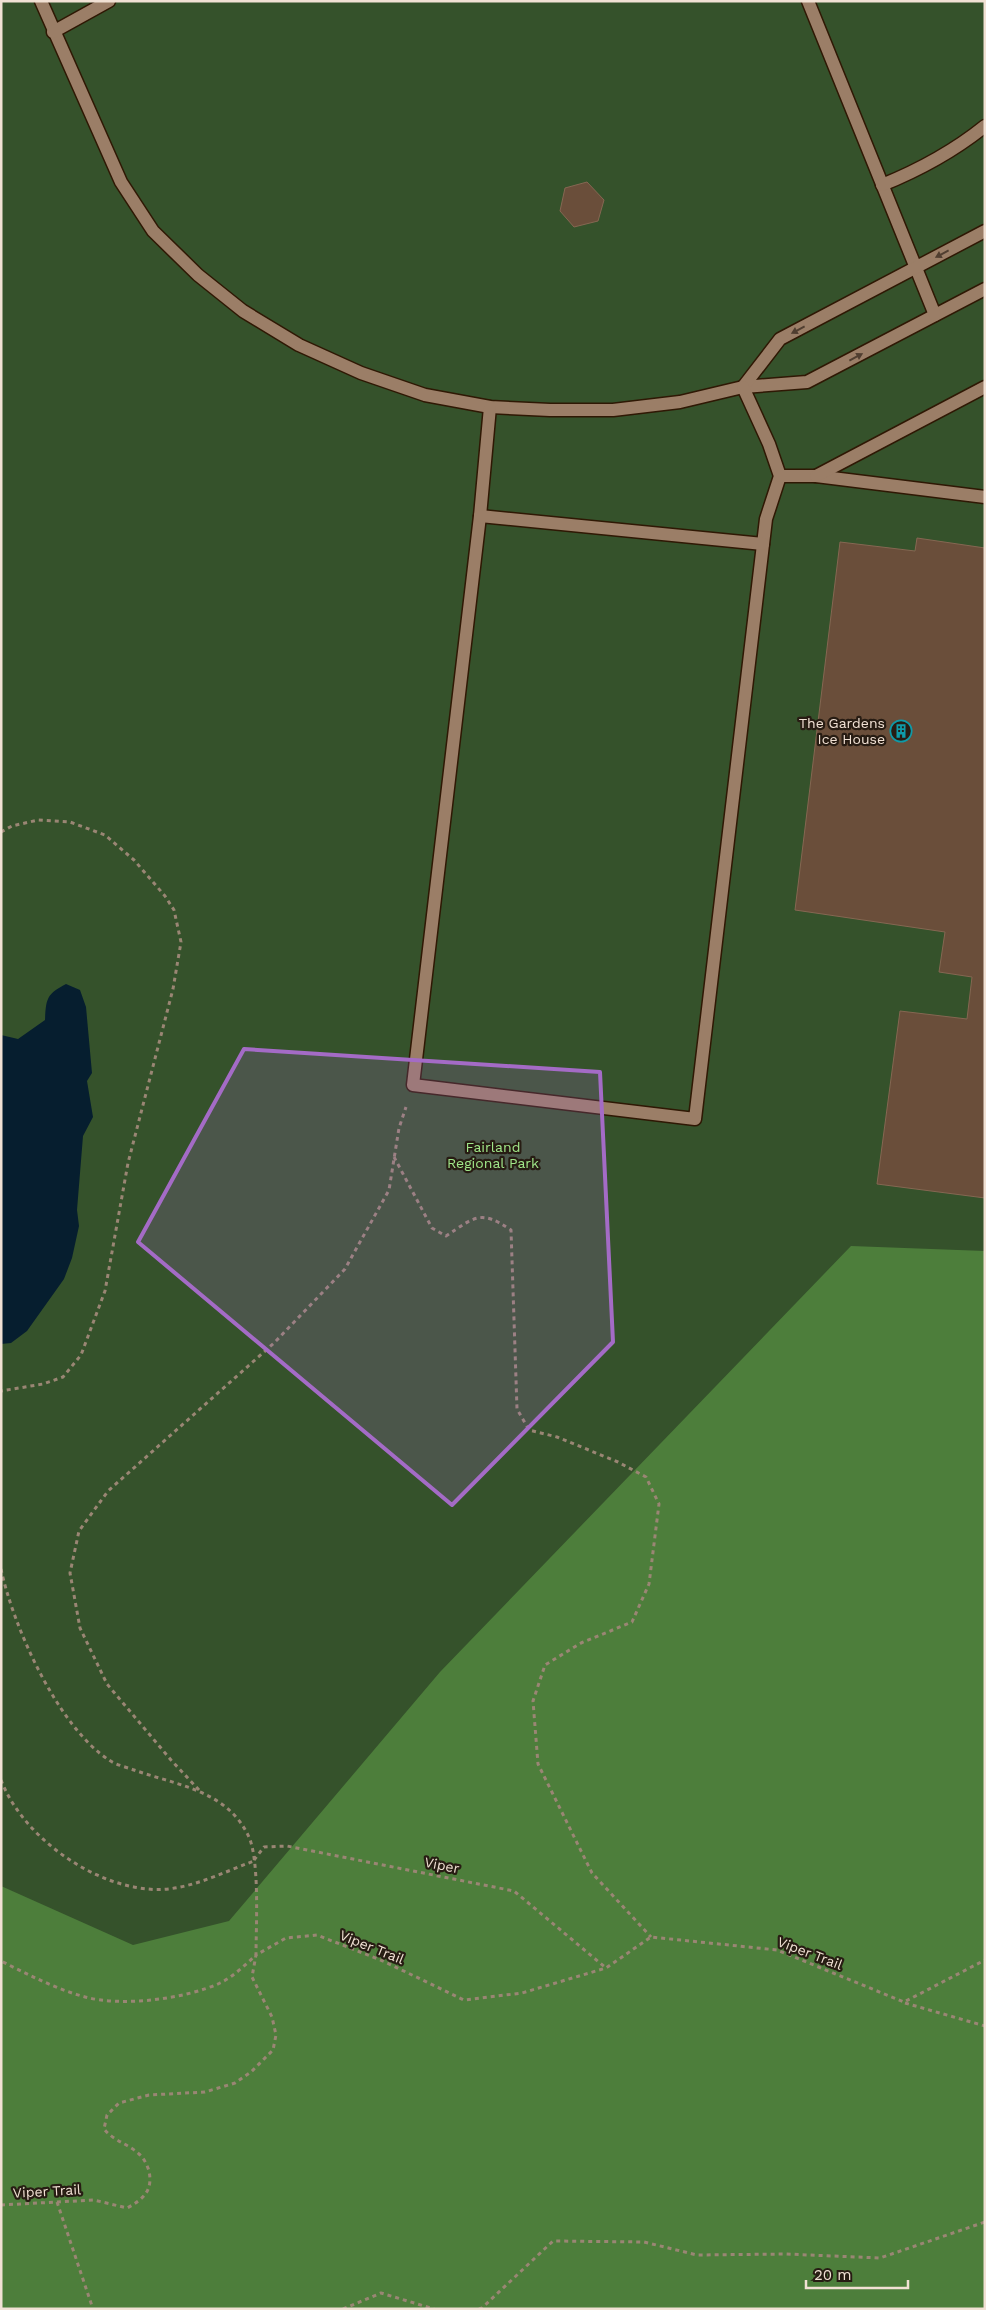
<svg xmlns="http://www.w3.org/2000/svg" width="986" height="2310" viewBox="0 0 986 2310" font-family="'Work Sans',sans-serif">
	<rect width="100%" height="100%" fill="#4a311c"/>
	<!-- green -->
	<rect fill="#35522b" x="1" y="1" width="984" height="2308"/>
	<!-- forest -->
	<polygon fill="#4d7e3b" points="851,1246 985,1251 985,2309 1,2309 1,1886 133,1945 229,1921 440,1672"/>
	<!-- water -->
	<path fill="#061e2f" d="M66,984L80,990L86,1007L92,1073L87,1081L93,1117L83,1136L77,1210L79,1226L72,1258L64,1279L27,1331L11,1343L1,1344V1035L18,1039L45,1020C46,998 47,994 66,984Z"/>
	<!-- building -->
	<g fill="#6a4e3a" stroke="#856752">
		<polygon points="587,182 604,200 598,221 574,227 560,211 565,188"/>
		<polygon points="917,538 985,548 985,1198 877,1184 900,1011 967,1019 972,977 939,972 945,932 795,910 840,542 915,551"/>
	</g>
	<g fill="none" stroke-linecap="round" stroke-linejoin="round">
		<!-- lane casing -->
		<g stroke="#2f1804" stroke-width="15">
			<g id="lane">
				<polyline points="41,1 121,182 153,231 198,275 243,311 299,345 361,373 425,395 490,407 550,410 613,410 680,402 743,387 807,382 985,289"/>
				<polyline points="808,1 935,315"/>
				<polyline points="53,32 109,1"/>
				<path d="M882,185C919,170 954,151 985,126"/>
				<polyline points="743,387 780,339 985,231"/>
				<polyline points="490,407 480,516 413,1085 695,1119 766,519 780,476 769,444 743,387"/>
				<polyline points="780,476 816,476 985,497"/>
				<polyline points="816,476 985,387"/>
				<polyline points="480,516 763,544"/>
			</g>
		</g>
		<!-- path -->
		<g stroke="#9a8674" stroke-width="3" stroke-dasharray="4 4" stroke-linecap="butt">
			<polyline points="1,832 12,826 38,820 70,822 105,835 134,860 165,896 174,910 181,942 173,989 128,1163 105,1291 81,1355 63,1377 43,1384 1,1391"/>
			<path d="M394,1157L432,1228L446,1236C475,1217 480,1209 511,1230L517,1409L529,1430L557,1437L618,1462L646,1477L659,1504L649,1584L632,1622L581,1643L545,1665L533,1701L538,1764L592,1873L651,1937"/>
			<path d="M1,1569C13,1626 58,1727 109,1760C116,1765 126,1767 134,1770C176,1785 226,1790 248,1835C260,1858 256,1927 256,1955C245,1965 233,1977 220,1983C185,1999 123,2007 85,1997C56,1989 29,1975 1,1961"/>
			<path d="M1,1780C22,1835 89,1884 148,1889C184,1893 221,1873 254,1861"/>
			<polyline points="199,1790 171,1760 107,1684 80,1628 70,1573 79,1531 108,1491 274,1343 345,1269 389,1190 399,1128 406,1107"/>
			<polyline points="254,1860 264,1847 287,1846 514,1891 606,1968"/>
			<polyline points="905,2003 985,2026"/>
			<polyline points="57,2202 93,2309"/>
			<path d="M1,2205L94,2200L127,2208C144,2199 153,2190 149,2171C147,2165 144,2158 139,2154C127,2143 115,2142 104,2129L107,2115L119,2103L149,2095L205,2092L235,2083L251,2072L273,2050L276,2035L272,2017L252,1977L256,1955L286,1938L317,1935L383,1961L464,2000L522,1993L606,1968L651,1937L777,1950L904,2002L985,1960"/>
			<polyline points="343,2309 381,2293 434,2309"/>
			<polyline points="479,2309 482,2308 553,2241 644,2242 697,2255 786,2254 880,2258 985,2222"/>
		</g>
		<!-- lane -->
		<use href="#lane" stroke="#9b7e67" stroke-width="12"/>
	</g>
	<!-- one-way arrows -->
	<defs><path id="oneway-solid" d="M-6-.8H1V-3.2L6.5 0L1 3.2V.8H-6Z" transform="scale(1.25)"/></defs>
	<g fill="#503e30">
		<use href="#oneway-solid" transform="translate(942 254) rotate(152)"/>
		<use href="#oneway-solid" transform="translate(798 330) rotate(152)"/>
		<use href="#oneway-solid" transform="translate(856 357) rotate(-28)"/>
	</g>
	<!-- marked area -->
	<path fill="#a46bc6" fill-opacity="0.2" stroke="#a46bc6" stroke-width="4" stroke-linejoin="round" d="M244,1049L600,1072L613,1342L452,1505L138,1242Z"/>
	<!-- icons -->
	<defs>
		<g id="building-ring" transform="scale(1.125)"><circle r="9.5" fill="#271c13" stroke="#0f9aa8" stroke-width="1.5"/><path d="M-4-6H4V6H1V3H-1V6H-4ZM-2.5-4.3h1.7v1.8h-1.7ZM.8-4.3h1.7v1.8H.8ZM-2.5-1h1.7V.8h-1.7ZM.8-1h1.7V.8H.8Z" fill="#0f9aa8"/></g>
	</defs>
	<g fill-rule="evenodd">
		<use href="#building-ring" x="901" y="731"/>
	</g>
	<g text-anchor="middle" stroke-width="4.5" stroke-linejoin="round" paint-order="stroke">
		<!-- poi labels -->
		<g font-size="14" fill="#f1e1d4" stroke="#271c13" text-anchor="end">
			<text x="885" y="728">The Gardens<tspan x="885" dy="16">Ice House</tspan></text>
		</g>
		<!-- park labels -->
		<g font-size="14" fill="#a0e689" stroke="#271c13">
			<text x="493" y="1152">Fairland<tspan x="493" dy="16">Regional Park</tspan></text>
		</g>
		<!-- street labels -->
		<g font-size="14" fill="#f1e1d4" stroke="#271c13">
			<text transform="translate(442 1865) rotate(11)" y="5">Viper</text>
			<text transform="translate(372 1947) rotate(22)" y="5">Viper Trail</text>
			<text transform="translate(810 1953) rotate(21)" y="5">Viper Trail</text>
			<text transform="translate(47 2191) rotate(-3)" y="5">Viper Trail</text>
		</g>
	</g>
	<!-- border -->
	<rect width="986" height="2310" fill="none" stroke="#f1e1d4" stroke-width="5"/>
	<!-- scale -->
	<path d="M806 2280v8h102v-8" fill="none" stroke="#f1e1d4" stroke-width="2.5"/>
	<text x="814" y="2280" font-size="15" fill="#f1e1d4" stroke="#271c13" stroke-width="4" paint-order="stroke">20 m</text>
</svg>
